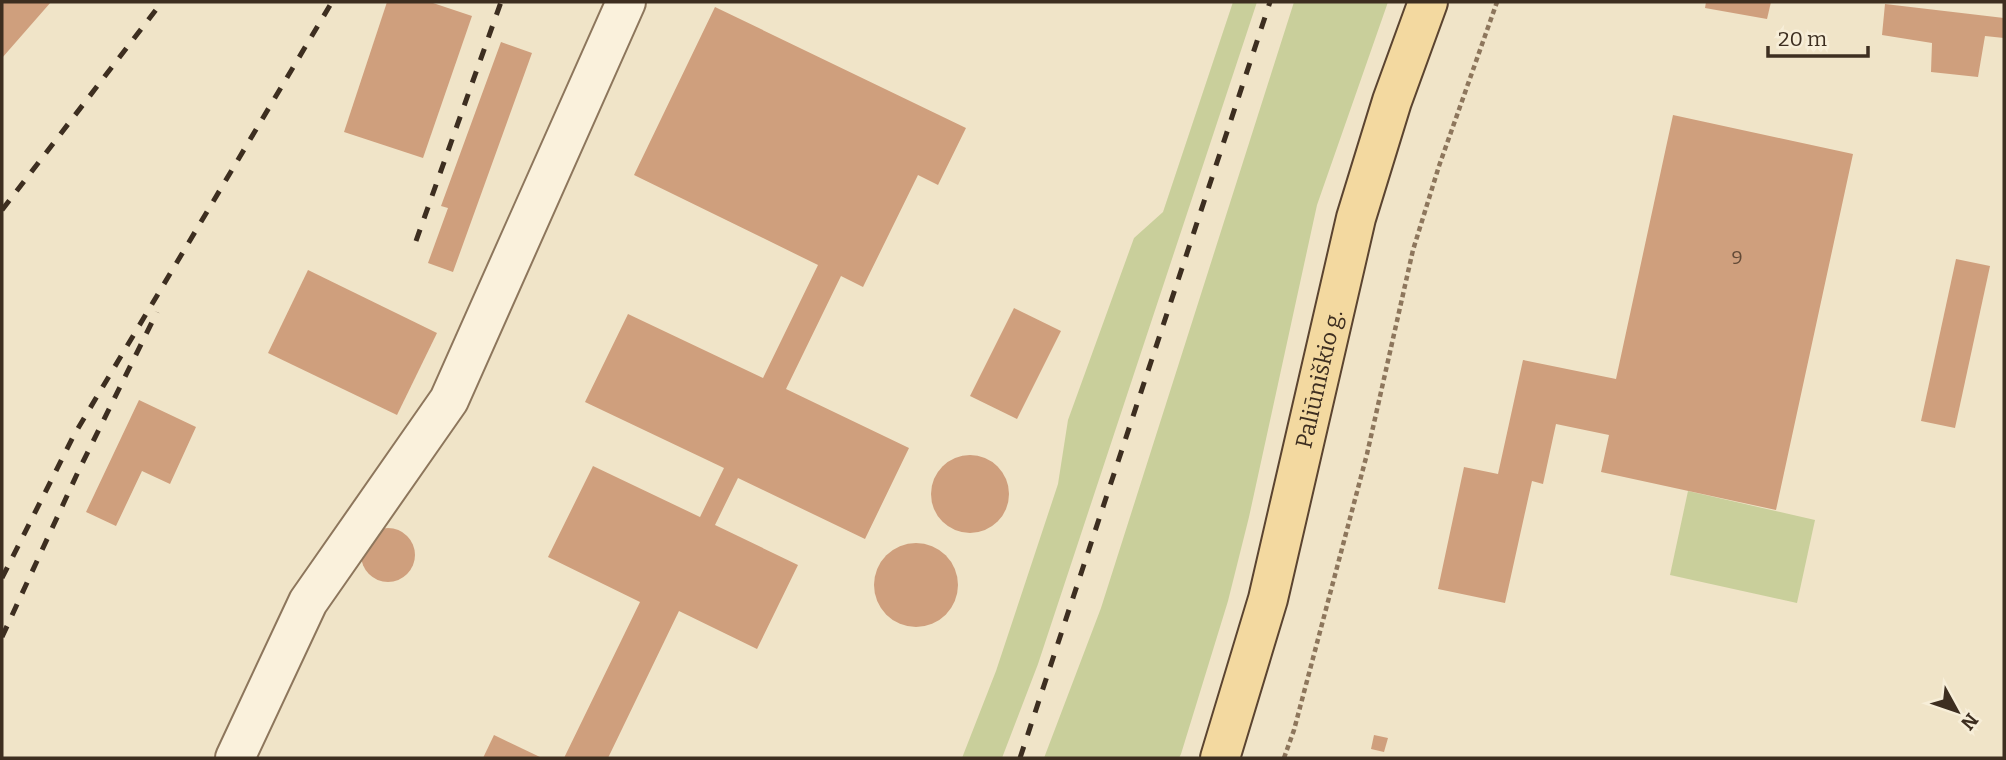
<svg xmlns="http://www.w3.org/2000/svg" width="2006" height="760" viewBox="0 0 2006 760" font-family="Bitter,serif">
	<rect width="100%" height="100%" fill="#f0e4c8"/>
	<!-- green -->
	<g fill="#c9cf9b">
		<polygon points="1233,2 1257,2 1038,664 1002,758 962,758 996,671 1058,484 1068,420 1134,238 1163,212"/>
		<polygon points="1294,2 1388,2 1317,205 1249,517 1228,601 1181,754 1179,758 1044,758 1101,608"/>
		<polygon points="1688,491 1815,520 1797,603 1670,575"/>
	</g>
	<!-- building -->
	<g fill="#cf9f7d">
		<polygon points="2,2 51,2 2,58"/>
		<polygon points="387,2 430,2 472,16 423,158 344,132"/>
		<polygon points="1706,2 1771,2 1767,19 1705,8"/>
		<polygon points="1885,4 2004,18 2004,38 1985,36 1978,77 1931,72 1932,43 1882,35"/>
		<polygon points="715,7 966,128 938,185 918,175 863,287 841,276 786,389 909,448 865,539 738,478 715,525 798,565 757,649 679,611 608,758 564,758 640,602 548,557 593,466 700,517 724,468 585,402 628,314 763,378 818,265 634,175"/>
		<polygon points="501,42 532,53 453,272 428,263 448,208 441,206"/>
		<polygon points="1673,115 1853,154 1776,510 1601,472 1609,435 1556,424 1543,484 1532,481 1505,603 1438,589 1464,467 1498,474 1523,360 1616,379"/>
		<polygon points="1956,259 1990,266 1955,428 1921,421"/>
		<polygon points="308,270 437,333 397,415 268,353"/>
		<polygon points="1014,308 1061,331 1017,419 970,396"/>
		<polygon points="139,400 196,427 170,484 142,471 116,526 86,512"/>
		<circle cx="970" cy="494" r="39"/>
		<circle cx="388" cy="555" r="27"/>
		<circle cx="916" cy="585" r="42"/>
		<polygon points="494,735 542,758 483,758"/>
		<polygon points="1374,735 1388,738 1384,752 1371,749"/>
	</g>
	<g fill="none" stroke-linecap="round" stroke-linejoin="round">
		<!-- minor casing -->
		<g stroke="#8d765c" stroke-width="42">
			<polyline id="minor" points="235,758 308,602 449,400 626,2"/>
		</g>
		<!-- major casing -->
		<g stroke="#5b4430" stroke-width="42">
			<g id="major">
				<path id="s1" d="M1220,758L1268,599L1356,218L1392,101L1428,2"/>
			</g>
		</g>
		<!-- path -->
		<polyline stroke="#8d765c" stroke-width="4.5" stroke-dasharray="5 3.5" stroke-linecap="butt" points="1284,758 1294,730 1367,454 1413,250 1439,166 1497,2"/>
		<!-- minor -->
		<use href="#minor" stroke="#faf1dc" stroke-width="38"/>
		<!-- major -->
		<use href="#major" stroke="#f3d9a0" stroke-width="38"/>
		<!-- rail -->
		<g stroke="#3d2e20" stroke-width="5" stroke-dasharray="12 12" stroke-linecap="butt">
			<polyline points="2,210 162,2"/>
			<polyline points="416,241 501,2"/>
			<polyline points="2,578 74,435 332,2"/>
			<polyline points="2,637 78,472 157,312"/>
			<polyline points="1020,758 1270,2"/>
		</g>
	</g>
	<g text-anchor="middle" stroke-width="5" stroke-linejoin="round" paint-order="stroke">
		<!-- number labels -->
		<g font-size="19" fill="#624a37">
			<text x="1737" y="264">9</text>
		</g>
		<!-- street labels -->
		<g font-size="23" fill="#3d2e20" stroke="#f7eed8">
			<text dy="8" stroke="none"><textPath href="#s1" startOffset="392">Paliūniškio g.</textPath></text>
		</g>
	</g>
	<!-- border -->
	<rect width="2006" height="760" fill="none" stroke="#3d2e20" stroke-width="7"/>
	<!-- north arrow -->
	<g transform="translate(1957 711) rotate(130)" stroke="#f7eed8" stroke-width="5" paint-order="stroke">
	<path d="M0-5L12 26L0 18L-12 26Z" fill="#3d2e20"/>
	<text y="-10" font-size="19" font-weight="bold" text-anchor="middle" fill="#3d2e20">N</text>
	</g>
	<!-- scale -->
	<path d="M1768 46v10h100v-10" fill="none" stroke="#3d2e20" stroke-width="3.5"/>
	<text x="1778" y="46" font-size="21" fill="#3d2e20" stroke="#f7eed8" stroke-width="5" paint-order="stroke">20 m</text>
</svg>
